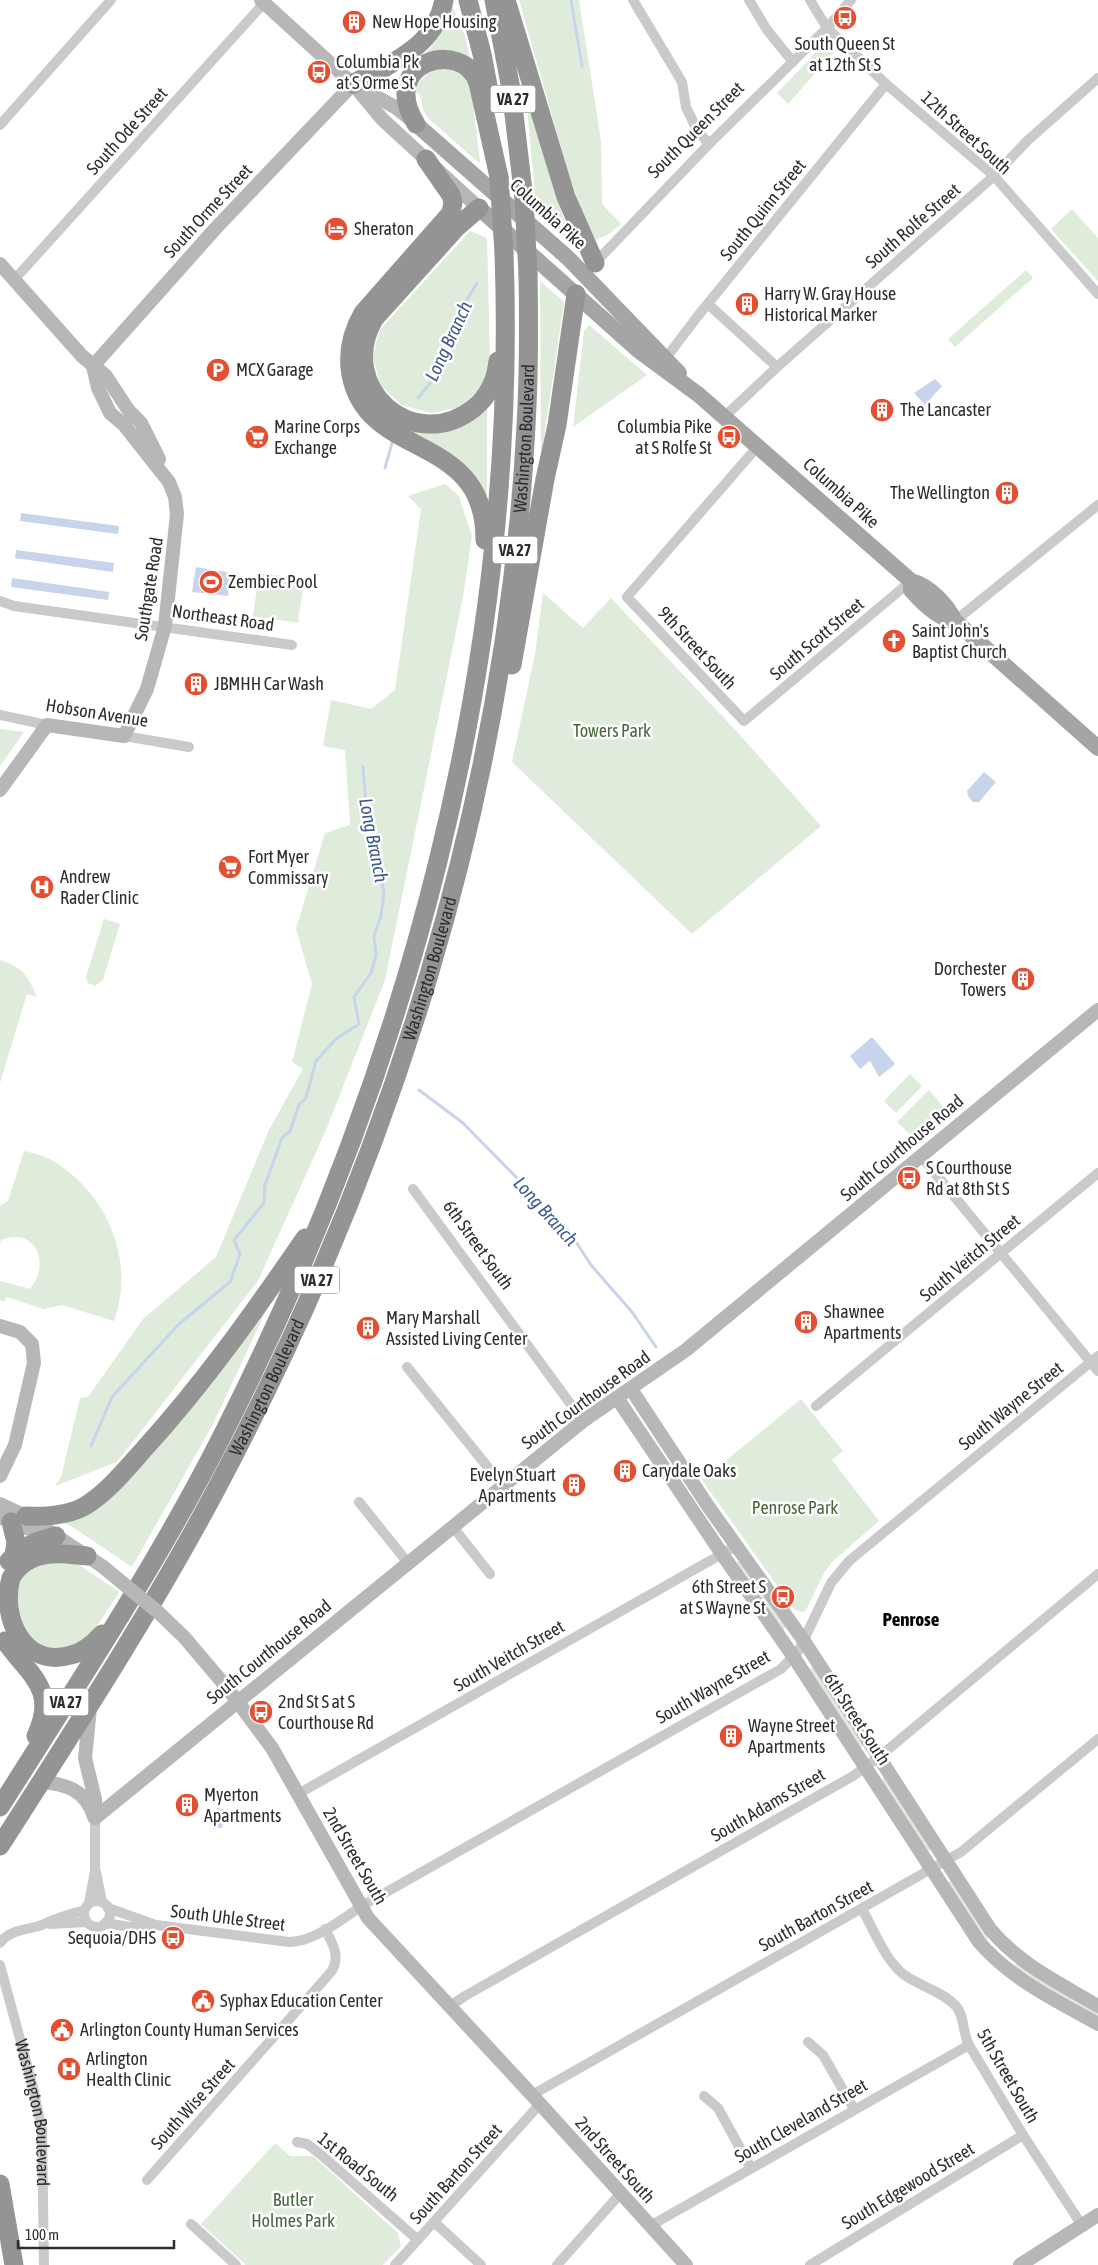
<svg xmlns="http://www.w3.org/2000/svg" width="1098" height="2265" viewBox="0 0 1098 2265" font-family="'Asap Condensed',sans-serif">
	<rect width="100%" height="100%" fill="#fff"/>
	<!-- green -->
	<g fill="#dfebdb">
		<polygon points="519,0 579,0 601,141 602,204 621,224 609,234 596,240 587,227 567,168"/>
		<path d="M452,5L466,39L471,65L422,57C438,41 446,26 452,5Z"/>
		<polygon points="822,46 828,47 834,52 788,104 777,93"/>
		<path d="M449,68L464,76L471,88L480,161L479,163L428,118L423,110L420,95L415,92C421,75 432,69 449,68Z"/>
		<polygon points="527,108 530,108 571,243 537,214"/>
		<polygon points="1072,209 1098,238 1098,281 1051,229"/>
		<polygon points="470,231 487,238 490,362 480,389 458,408 431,413 402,405 380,385 373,357 379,331"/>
		<polygon points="1026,270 1033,278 955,347 948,339"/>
		<polygon points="540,281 564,302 541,458"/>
		<polygon points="589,325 647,375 573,427 584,331"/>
		<polygon points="373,402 410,426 487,404 487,496 483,496"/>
		<polygon points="445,484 459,496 472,536 463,597 385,980 326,1130 258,1281 117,1462 55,1486 61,1477 80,1398 88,1397 143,1319 216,1257 269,1130 303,1069 292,1062 312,984 296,929 325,833 350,825 345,750 323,746 331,700 371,709 395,690 421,509 408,496"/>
		<polygon points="259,573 304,579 298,623 253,616"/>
		<polygon points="543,593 583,628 611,598 739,734 821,826 692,934 512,762 535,654"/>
		<polygon points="0,729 24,732 0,766"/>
		<polygon points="104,919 120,924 103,980 95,986 88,983 86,977"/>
		<path d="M0,960C24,968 27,975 37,997L27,994L0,1083Z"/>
		<polygon points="910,1074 922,1086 896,1113 884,1101"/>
		<polygon points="929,1090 950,1115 918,1142 897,1122"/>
		<path d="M24,1151C32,1153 41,1155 49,1159C59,1163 69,1172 77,1179C116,1216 132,1270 114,1321L62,1305L44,1309L6,1297L5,1302L0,1300V1281L30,1289C51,1264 36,1226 1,1240L0,1243V1206L8,1201Z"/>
		<polygon points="273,1296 213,1424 132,1567 74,1528 54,1518 79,1515"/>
		<polygon points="801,1399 843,1451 832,1460 879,1521 832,1562 824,1573 806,1610 802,1612 794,1609 702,1480"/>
		<path d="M45,1558L74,1561L119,1592C102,1618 82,1661 44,1648C36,1646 29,1641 22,1638L11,1586L22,1570Z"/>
		<polygon points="739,1561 742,1562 786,1627 783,1630 780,1628 736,1563"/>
		<polygon points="813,1667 864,1746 861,1748 810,1673 810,1669"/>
		<polygon points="884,1776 931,1850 928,1851 881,1782"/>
		<polygon points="950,1880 989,1935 986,1941 947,1885"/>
		<polygon points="1017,1963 1098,2011 1098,2019 1012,1967"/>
		<polygon points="275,2143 290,2156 313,2156 398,2233 401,2246 383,2265 246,2265 201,2224"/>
	</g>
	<!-- water -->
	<g fill="#c7d4eb">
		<polygon points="935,379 942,386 925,405 914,393"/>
		<polygon points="21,513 119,526 118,534 20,521"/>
		<polygon points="16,550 114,563 113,572 15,558"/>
		<polygon points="196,567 231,573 228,596 192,592"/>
		<polygon points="12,578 109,592 108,600 11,587"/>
		<polygon points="984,772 996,782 979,802 973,802 968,796 967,791"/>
		<polygon points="872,1037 895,1064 879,1077 870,1061 860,1069 850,1056"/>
		<polygon points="217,1808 226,1810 222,1828 213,1827"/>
	</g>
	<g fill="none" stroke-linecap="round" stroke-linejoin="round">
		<!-- stream -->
		<g stroke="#c7d4eb" stroke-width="3">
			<polyline points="571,0 582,66"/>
			<polyline points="418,398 435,377 453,323 477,283"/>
			<polyline points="385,468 392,443"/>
			<polyline points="419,1090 463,1123 569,1231 591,1265 632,1312 656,1347"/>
			<polyline points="91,1446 112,1397 179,1324 230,1282 240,1254 234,1240 264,1203 265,1185 282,1138 290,1131 299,1105 306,1098 316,1061 336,1039 359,1024 354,997 371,973 376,955 374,936 381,916 384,893 366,804 363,767"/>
		</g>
		<!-- street -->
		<g stroke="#cacaca" stroke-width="10">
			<polyline points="633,0 682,82 686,107 697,130 709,144"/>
			<polyline points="749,0 767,30 793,62"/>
			<polyline points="810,0 827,28 886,84 994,176 1098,294"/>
			<polyline points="0,125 111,0"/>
			<polyline points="595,263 709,144 827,28 851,0"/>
			<polyline points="14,280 264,3"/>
			<polyline points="708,304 777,367"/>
			<polyline points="666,358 697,317 886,84"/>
			<polyline points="724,417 777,367 994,176 1027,141 1098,78"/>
			<polyline points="758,446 627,597 744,721 911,581"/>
			<polyline points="0,601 14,606 292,645"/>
			<polyline points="955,621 1098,505"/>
			<polyline points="0,715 47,725"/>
			<polyline points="124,736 189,747"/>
			<polyline points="921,1156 1098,1371"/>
			<polyline points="413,1189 583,1421"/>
			<polyline points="407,1367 503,1486"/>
			<polyline points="816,1406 1098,1173"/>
			<polyline points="359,1502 408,1563"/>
			<polyline points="453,1527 490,1574"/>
			<polyline points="298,1794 736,1546"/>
			<polyline points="96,1872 102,1902"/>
			<circle cx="97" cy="1914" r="13"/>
			<polyline points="89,1903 95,1871 95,1818"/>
			<polyline points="108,1908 153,1924"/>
			<path d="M862,1909C874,1930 884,1958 903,1974C919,1986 942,1991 956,2006C965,2017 962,2032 969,2045L1023,2135L1083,2227"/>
			<path d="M105,1923L130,1927L156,1925L289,1942C311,1943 342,1920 360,1907L781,1669L799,1650L831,1583L849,1561L1098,1356"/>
			<polyline points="50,1924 87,1922"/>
			<path d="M0,1943C9,1930 25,1930 39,1926C55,1920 67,1913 84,1911"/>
			<path id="s1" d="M0,1965L33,2087L42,2130L44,2265"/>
			<polyline points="450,2006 465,1996 853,1776 879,1757 1098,1574"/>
			<polyline points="808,2042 823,2055 854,2109"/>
			<polyline points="532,2095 961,1852 1098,1739"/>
			<polyline points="704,2096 718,2108 751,2168"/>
			<polyline points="297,2142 307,2144 319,2153 418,2240"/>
			<path d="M147,2180L331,1972C341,1957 333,1944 325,1929"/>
			<polyline points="434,2222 481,2265"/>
			<polyline points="191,2224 236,2265"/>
			<polyline points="650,2226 969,2045"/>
			<polyline points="395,2265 540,2104"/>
			<polyline points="557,2265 620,2194"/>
			<polyline points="810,2265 1023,2135"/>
		</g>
		<!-- secondary -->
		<g stroke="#b7b7b7" stroke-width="14">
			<polyline points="261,0 353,84 382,119 479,208"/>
			<polyline points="360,88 395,107 414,122"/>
			<polyline points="0,264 82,356 106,376 129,411 141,423 159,459"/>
			<polyline points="93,366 215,229 353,84"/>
			<polyline points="0,790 47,725 124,736 147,689 165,626 177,514 175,497 169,482 124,425 110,413 98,388 93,366"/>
			<polyline points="0,1326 20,1332 32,1344 34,1363 15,1445 0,1476"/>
			<path d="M631,1389L708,1506L804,1641L990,1929C1019,1964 1059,1983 1098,2006"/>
			<path d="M617,1398L722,1554L793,1656L979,1942C1012,1980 1055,2000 1098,2024"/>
			<polyline points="0,1504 26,1516 102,1566"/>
			<polyline points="0,1517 23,1527 44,1533"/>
			<polyline points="184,1637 229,1690 272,1748 368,1918 532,2095 686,2265"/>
			<polyline points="90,1708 85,1758 95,1799 95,1818"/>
			<path d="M41,1782C66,1784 86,1790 94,1817"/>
			<polyline points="95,1818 583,1421 686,1350 1098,1010"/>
			<polyline points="1020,2265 1098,2215"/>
		</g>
		<!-- primary -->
		<g stroke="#a5a5a5" stroke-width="16">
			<polyline points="416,124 568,258 679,373"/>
			<path d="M479,208L638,350L699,395L911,581C930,586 947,605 955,621L1098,748"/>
			<path d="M911,581V590C922,602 937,618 953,621"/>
		</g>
		<!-- highway -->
		<g stroke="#949494" stroke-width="19">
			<polyline points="468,0 482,54 489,91"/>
			<polyline points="494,0 511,89 524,199"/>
			<polyline points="506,0 566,197 595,263"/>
			<path d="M353,84L373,72L379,71C410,53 437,37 444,0"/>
			<path d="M416,124C377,61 463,38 478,83L499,177"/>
			<path d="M426,159L451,195L453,202L451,213L363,313C352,332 347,353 351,375C364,441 434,438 468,482C481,499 485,519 485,540"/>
			<path d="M479,208L457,227L374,319C335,388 414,456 474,408C489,396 496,380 498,361"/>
			<polyline points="512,665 545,479 557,425 576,294"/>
			<path d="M26,1516C46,1517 67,1516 85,1506C108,1492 127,1468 145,1448C204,1383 255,1311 305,1238"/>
			<polyline points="11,1522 16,1542 14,1555"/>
			<path d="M87,1556C73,1555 58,1552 44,1555C31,1557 18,1565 11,1578C0,1618 24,1669 71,1655C84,1652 93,1644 102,1634"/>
			<path d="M9,1561C21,1546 38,1541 56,1536"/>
			<path d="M5,1641C30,1676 58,1689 36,1736"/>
			<path d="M0,1807C77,1685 158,1563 223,1434C407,1071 519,662 504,253"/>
			<path id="s2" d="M0,1846C76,1727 153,1609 219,1484C391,1159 507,795 526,426C529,375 529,325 528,274"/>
			<polyline points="0,2184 14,2265"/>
		</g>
		<!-- secondary-bridge -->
		<polyline stroke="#b7b7b7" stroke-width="14" points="102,1566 158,1612 184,1637"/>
		<!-- highway-bridge -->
		<g stroke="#949494" stroke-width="19">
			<polyline points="499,177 504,253"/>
			<polyline points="524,199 528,274"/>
		</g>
	</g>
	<!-- icons -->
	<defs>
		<g id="bus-disc" transform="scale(1.25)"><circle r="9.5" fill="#e34f31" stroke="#fff"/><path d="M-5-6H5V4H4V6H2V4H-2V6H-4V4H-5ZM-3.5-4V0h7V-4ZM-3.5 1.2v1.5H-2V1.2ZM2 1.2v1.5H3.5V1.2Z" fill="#fff"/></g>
		<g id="building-disc" transform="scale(1.25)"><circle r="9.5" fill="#e34f31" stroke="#fff"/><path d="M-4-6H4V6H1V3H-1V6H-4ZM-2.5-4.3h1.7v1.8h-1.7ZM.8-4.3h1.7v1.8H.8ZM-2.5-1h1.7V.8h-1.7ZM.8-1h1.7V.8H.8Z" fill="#fff"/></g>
		<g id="hotel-disc" transform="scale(1.25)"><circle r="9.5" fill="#e34f31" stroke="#fff"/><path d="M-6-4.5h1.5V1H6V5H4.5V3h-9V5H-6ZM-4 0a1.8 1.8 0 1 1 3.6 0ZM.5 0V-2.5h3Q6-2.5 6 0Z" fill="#fff"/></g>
		<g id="parking-disc" transform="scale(1.25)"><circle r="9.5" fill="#e34f31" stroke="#fff"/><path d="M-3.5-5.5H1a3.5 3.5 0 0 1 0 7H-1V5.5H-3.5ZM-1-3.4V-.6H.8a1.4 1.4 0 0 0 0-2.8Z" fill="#fff"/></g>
		<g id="supermarket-disc" transform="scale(1.25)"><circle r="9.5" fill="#e34f31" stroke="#fff"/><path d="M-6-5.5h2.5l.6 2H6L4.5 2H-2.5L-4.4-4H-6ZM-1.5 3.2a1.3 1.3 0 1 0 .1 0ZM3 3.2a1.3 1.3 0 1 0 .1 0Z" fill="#fff"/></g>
		<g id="stadium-disc" transform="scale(1.25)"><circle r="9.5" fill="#e34f31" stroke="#fff"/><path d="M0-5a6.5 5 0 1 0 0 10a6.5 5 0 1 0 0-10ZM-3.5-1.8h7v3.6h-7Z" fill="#fff"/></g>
		<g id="church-disc" transform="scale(1.25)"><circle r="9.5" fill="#e34f31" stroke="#fff"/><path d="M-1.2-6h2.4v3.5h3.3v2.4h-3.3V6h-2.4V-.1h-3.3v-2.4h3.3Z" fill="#fff"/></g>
		<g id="hospital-disc" transform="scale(1.25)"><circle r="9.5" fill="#e34f31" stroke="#fff"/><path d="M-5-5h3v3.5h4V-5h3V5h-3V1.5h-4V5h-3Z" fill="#fff"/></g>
		<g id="civic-disc" transform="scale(1.25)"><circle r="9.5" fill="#e34f31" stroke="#fff"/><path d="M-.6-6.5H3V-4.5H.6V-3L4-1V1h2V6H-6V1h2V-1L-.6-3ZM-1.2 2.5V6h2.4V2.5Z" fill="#fff"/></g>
	</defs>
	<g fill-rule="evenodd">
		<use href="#bus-disc" x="845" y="18"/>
		<use href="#building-disc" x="354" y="22"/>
		<use href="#bus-disc" x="319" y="72"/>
		<use href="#hotel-disc" x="336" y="229"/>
		<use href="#building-disc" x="747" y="304"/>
		<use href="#parking-disc" x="218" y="370"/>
		<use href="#building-disc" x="882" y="410"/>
		<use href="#supermarket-disc" x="257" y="437"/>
		<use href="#bus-disc" x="729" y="437"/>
		<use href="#building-disc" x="1007" y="493"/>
		<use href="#stadium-disc" x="211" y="582"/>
		<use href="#church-disc" x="894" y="641"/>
		<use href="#building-disc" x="196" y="684"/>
		<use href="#supermarket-disc" x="230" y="867"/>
		<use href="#hospital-disc" x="42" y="887"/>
		<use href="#building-disc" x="1023" y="979"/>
		<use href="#bus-disc" x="909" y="1178"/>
		<use href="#building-disc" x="806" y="1322"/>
		<use href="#building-disc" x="368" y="1328"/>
		<use href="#building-disc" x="625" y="1471"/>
		<use href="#building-disc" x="574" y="1485"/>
		<use href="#bus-disc" x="783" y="1597"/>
		<use href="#bus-disc" x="261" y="1712"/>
		<use href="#building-disc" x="731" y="1736"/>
		<use href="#building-disc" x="187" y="1805"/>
		<use href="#bus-disc" x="173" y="1938"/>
		<use href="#civic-disc" x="203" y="2001"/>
		<use href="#civic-disc" x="62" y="2030"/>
		<use href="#hospital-disc" x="69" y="2069"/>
	</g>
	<g text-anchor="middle" stroke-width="5" stroke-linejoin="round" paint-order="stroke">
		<!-- shield labels -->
		<g fill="#fff" stroke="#6c6c6c" stroke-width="1">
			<rect x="490.5" y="85.5" width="45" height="27" rx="4"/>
			<rect x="492.5" y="536.5" width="45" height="27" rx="4"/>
			<rect x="294.5" y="1266.5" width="45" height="27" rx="4"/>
			<rect x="43.5" y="1688.5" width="45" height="27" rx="4"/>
		</g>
		<g font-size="16" font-weight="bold" fill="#2d2d2d">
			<text x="513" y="105">VA 27</text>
			<text x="515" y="556">VA 27</text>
			<text x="317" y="1286">VA 27</text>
			<text x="66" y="1708">VA 27</text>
		</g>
		<!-- poi labels -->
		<g font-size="18" fill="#2d2d2d" stroke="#fff" text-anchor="start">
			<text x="372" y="28">New Hope Housing</text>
			<text x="845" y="50" text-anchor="middle">South Queen St<tspan x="845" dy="21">at 12th St S</tspan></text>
			<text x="336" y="68">Columbia Pk<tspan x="336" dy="21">at S Orme St</tspan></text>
			<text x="354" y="235">Sheraton</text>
			<text x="764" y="300">Harry W. Gray House<tspan x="764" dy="21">Historical Marker</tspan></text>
			<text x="236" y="376">MCX Garage</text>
			<text x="900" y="416">The Lancaster</text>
			<text x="274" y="433">Marine Corps<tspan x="274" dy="21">Exchange</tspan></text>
			<text x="712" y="433" text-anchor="end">Columbia Pike<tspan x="712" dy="21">at S Rolfe St</tspan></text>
			<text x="990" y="499" text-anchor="end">The Wellington</text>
			<text x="228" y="588">Zembiec Pool</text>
			<text x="912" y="637">Saint John's<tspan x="912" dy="21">Baptist Church</tspan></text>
			<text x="214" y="690">JBMHH Car Wash</text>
			<text x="248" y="863">Fort Myer<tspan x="248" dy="21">Commissary</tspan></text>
			<text x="60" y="883">Andrew<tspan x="60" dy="21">Rader Clinic</tspan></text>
			<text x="1006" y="975" text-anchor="end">Dorchester<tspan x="1006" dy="21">Towers</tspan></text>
			<text x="926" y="1174">S Courthouse<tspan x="926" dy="21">Rd at 8th St S</tspan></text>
			<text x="824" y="1318">Shawnee<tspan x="824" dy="21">Apartments</tspan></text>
			<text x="386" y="1324">Mary Marshall<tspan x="386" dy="21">Assisted Living Center</tspan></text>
			<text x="642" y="1477">Carydale Oaks</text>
			<text x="556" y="1481" text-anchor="end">Evelyn Stuart<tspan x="556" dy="21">Apartments</tspan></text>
			<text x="766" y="1593" text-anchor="end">6th Street S<tspan x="766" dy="21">at S Wayne St</tspan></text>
			<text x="278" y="1708">2nd St S at S<tspan x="278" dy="21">Courthouse Rd</tspan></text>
			<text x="748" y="1732">Wayne Street<tspan x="748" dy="21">Apartments</tspan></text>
			<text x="204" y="1801">Myerton<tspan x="204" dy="21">Apartments</tspan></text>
			<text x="156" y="1944" text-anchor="end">Sequoia/DHS</text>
			<text x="220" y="2007">Syphax Education Center</text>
			<text x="80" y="2036">Arlington County Human Services</text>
			<text x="86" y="2065">Arlington<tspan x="86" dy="21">Health Clinic</tspan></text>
		</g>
		<!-- street labels -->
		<g font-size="18" fill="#2d2d2d" stroke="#fff">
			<text transform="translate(696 130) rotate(-45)" y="6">South Queen Street</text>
			<text transform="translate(127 131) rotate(-48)" y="6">South Ode Street</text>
			<text transform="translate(966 133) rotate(42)" y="6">12th Street South</text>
			<text transform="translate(763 210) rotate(-51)" y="6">South Quinn Street</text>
			<text transform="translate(208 211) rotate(-47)" y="6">South Orme Street</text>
			<text transform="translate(548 214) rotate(42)" y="6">Columbia Pike</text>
			<text transform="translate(913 226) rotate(-41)" y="6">South Rolfe Street</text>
			<text dy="6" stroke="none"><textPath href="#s2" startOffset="1521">Washington Boulevard</textPath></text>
			<text transform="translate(841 493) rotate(42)" y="6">Columbia Pike</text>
			<text transform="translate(149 589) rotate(-81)" y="6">Southgate Road</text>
			<text transform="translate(223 618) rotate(8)" y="6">Northeast Road</text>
			<text transform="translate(817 639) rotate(-40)" y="6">South Scott Street</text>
			<text transform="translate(697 648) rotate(47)" y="6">9th Street South</text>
			<text transform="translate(97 713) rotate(9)" y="6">Hobson Avenue</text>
			<text dy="6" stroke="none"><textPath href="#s2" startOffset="981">Washington Boulevard</textPath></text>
			<text transform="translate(902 1148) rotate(-40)" y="6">South Courthouse Road</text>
			<text transform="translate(478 1245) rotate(54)" y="6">6th Street South</text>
			<text transform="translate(970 1258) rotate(-40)" y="6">South Veitch Street</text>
			<text dy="6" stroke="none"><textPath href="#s2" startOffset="531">Washington Boulevard</textPath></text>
			<text transform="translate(586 1400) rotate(-36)" y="6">South Courthouse Road</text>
			<text transform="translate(1011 1406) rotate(-39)" y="6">South Wayne Street</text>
			<text transform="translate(269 1652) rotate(-39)" y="6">South Courthouse Road</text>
			<text transform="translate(509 1656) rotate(-30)" y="6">South Veitch Street</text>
			<text transform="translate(713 1687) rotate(-30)" y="6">South Wayne Street</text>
			<text transform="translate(857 1719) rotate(57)" y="6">6th Street South</text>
			<text transform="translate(768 1805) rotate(-30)" y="6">South Adams Street</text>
			<text transform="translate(355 1856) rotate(60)" y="6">2nd Street South</text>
			<text transform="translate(816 1916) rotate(-29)" y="6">South Barton Street</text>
			<text transform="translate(228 1918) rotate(7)" y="6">South Uhle Street</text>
			<text transform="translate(1008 2076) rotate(60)" y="6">5th Street South</text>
			<text transform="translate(193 2104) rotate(-48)" y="6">South Wise Street</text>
			<text dy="6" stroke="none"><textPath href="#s1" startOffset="152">Washington Boulevard</textPath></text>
			<text transform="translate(801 2121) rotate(-30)" y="6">South Cleveland Street</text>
			<text transform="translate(615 2160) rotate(48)" y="6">2nd Street South</text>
			<text transform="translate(358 2167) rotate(39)" y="6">1st Road South</text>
			<text transform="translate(456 2174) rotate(-48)" y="6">South Barton Street</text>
			<text transform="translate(908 2186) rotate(-31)" y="6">South Edgewood Street</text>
		</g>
		<!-- park labels -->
		<g font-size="18" fill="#45683b" stroke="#fff">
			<text x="612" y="737">Towers Park</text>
			<text x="795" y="1514">Penrose Park</text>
			<text x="293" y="2206">Butler<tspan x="293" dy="21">Holmes Park</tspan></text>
		</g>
		<!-- water labels -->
		<g font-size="19" font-style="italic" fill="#3d5b8e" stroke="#fff">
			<text transform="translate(448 341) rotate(-65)" y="7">Long Branch</text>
			<text transform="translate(374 840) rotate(79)" y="7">Long Branch</text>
			<text transform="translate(546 1211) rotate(48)" y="7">Long Branch</text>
		</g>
		<!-- neighbourhood labels -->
		<g font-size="19" font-weight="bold" fill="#000" stroke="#fff">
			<text x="911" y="1626">Penrose</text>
		</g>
	</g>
	<!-- scale -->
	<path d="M18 2240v8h156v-8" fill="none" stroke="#2d2d2d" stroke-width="2.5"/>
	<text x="25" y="2240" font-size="15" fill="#2d2d2d" stroke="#ffffff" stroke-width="4" paint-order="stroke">100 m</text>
</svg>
